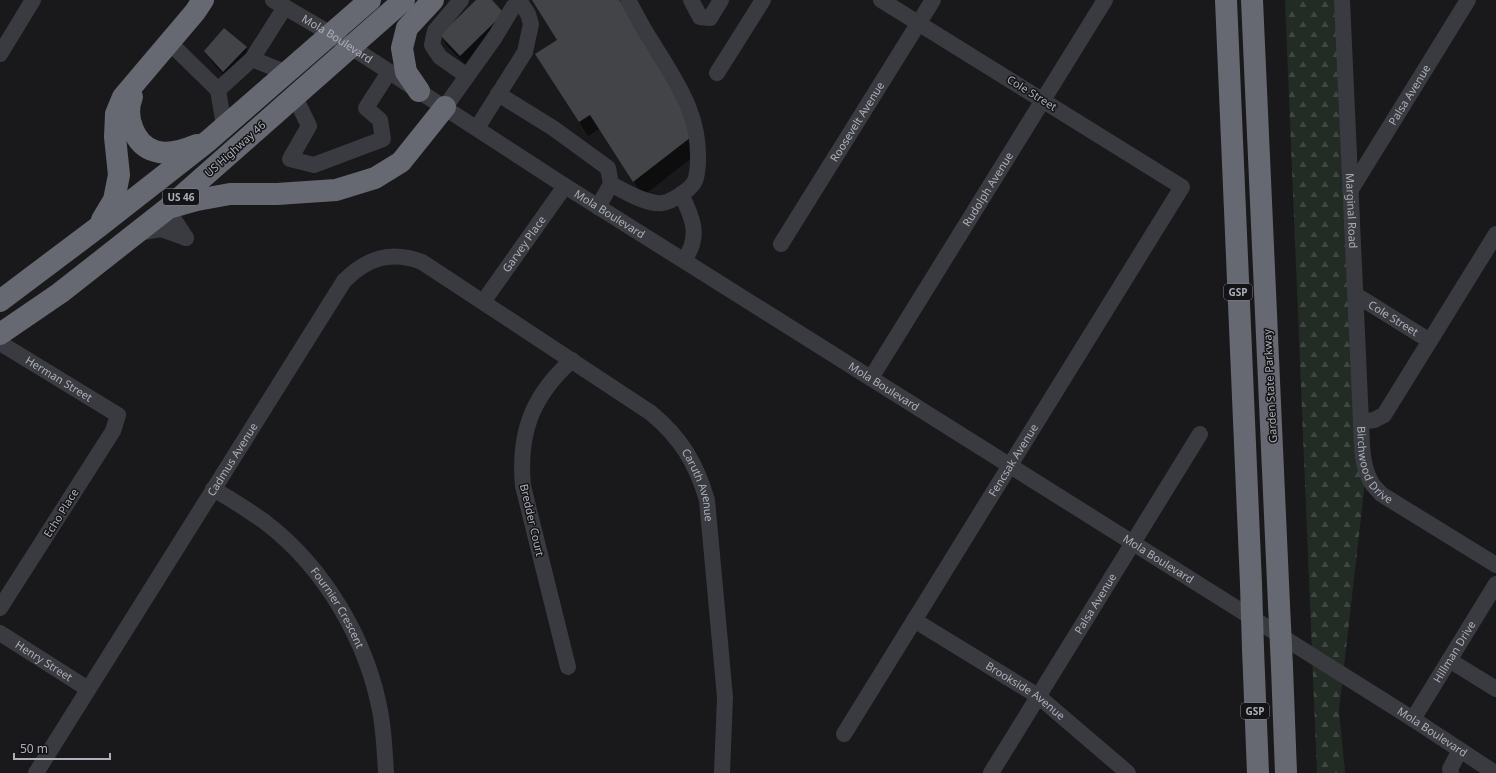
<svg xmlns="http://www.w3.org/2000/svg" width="1496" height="773" viewBox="0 0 1496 773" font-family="'Noto Sans',sans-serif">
	<defs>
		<pattern id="forest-firs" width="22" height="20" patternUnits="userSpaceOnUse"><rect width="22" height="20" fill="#232b25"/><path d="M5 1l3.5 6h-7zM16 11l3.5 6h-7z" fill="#404743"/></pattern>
	</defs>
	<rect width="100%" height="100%" fill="#19191b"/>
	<!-- forest -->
	<polygon fill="url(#forest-firs)" points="1285,0 1344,0 1365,482 1339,710 1345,773 1317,773"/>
	<!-- shadow -->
	<g fill="#0007">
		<polygon points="477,0 491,0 504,13 467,66 447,46 441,35"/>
		<polygon points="533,0 618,0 703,149 643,196 599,129 588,136 536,54 558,41"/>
		<polygon points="246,48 252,59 230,82 212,62 205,51"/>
	</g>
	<!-- building -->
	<g fill="#434448">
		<polygon points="476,0 492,0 504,13 460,56 440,35"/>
		<polygon points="532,0 619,0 679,89 695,134 633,182 590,115 579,122 535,54 557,40"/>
		<polygon points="224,28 247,47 223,72 204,51"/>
	</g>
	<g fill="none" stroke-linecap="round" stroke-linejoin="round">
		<!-- minor -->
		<g stroke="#3a3b40" stroke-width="16">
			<path id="s1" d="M273,0L331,34L565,186L1413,719L1495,773"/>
			<polyline points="461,0 435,31 432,45 440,57 467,76"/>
			<polyline points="691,0 700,17 710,18 721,0"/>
			<path id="s2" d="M1342,0L1361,422"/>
			<polyline points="169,42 218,90 252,59 285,7"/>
			<polyline points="0,54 33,0"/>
			<polyline points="252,59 287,73"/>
			<polyline points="717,73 763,0"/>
			<polyline points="218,90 224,126"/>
			<polyline points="498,94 553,128 608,168 611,184 598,207"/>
			<polyline points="295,97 309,126 290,159 314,165 383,139 380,120 366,108 389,72"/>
			<polyline points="445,107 495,37 513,7"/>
			<polyline points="477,128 525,52 531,24 528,14 519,0"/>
			<path d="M611,184C624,191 647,205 662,203C670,202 677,197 683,193C697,184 697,177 698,162C700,113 676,82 652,42C643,29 636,14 628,0"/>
			<path id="s3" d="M1350,191L1468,0"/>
			<path d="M681,194C693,218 701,237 684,260"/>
			<polyline points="167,209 186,238"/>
			<polyline points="137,233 161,229 186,238"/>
			<path id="s4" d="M1496,234L1384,415L1374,420L1361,422C1362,442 1361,464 1371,482C1373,486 1378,490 1381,494L1496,565"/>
			<path id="s5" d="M781,244L933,0"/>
			<path id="s6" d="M1356,295L1430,341"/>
			<path id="s7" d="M483,302L565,186"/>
			<path id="s8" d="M0,343L118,415L113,431L0,608"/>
			<path id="s9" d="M871,378L1105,0"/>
			<path id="s10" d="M213,489C231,499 248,510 265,522C325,568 368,641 381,716C384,735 385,754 386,773"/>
			<path id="s11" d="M914,620L1038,696L1128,773"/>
			<path id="s12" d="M0,633L88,689"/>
			<polyline points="1449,660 1496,689"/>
			<path d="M568,667L523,486C518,433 532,396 572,360"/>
			<path id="s13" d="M1413,719L1496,584"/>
			<path id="s14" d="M844,734L1182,187L881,0"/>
			<path id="s15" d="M36,773L344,281C367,258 391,250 422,262L651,413C681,438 696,463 707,500L725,697L722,773"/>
			<path id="s16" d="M991,773L1200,434"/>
			<polyline points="1451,773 1450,769 1460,750"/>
		</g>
		<!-- highway -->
		<g stroke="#666971" stroke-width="22">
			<polyline points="1226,0 1251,584"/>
			<polyline points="1252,0 1279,605"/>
			<polyline points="419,91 406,72 402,48 407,28 433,0"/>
			<path d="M132,97C124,116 134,145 155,151C168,156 185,150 197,145"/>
			<polyline points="172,207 197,200 230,194 277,194 336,190 375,178 401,162 445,107"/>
			<polyline points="102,220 114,200 119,175 115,137 116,114 123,97 195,12 203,0"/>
			<polyline points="0,301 97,228 208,141 370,0"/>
			<polyline points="0,334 60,293 167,209 404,0"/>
			<polyline points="1253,649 1258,773"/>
			<polyline points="1282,667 1286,773"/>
		</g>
		<!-- highway-bridge -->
		<g stroke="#666971" stroke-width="22">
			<polyline points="1251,584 1253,649"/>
			<polyline points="1279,605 1282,667"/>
		</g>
	</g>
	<g text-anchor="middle" stroke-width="3" stroke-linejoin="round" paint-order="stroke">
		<!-- shield labels -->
		<g fill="#141416" stroke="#7e8189" stroke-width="1">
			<rect x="163" y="189" width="36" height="16" rx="3"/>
			<rect x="1224" y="284" width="28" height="16" rx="3"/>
			<rect x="1241" y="703" width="28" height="16" rx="3"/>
		</g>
		<g font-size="10" font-weight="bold" fill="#acb0ba">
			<text x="181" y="201">US 46</text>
			<text x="1238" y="296">GSP</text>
			<text x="1255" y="715">GSP</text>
		</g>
		<!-- street labels -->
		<g font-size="11" fill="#acb0ba" stroke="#141416">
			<text dy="4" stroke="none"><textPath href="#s1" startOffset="75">Mola Boulevard</textPath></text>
			<text transform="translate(1032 93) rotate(32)" y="4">Cole Street</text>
			<text dy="4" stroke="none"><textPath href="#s3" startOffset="113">Palsa Avenue</textPath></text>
			<text dy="4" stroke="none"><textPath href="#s5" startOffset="144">Roosevelt Avenue</textPath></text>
			<text transform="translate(235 149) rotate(-42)" y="4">US Highway 46</text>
			<text dy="4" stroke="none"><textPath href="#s9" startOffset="222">Rudolph Avenue</textPath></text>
			<text dy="4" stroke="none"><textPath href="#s2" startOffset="211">Marginal Road</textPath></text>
			<text dy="4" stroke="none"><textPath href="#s1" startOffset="399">Mola Boulevard</textPath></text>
			<text dy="4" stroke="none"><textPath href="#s7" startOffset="71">Garvey Place</textPath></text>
			<text dy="4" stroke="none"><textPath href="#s6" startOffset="44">Cole Street</textPath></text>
			<text dy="4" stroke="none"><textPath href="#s8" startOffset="69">Herman Street</textPath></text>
			<text dy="4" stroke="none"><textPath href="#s1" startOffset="723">Mola Boulevard</textPath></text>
			<text transform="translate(1270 386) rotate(-93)" y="4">Garden State Parkway</text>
			<text dy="4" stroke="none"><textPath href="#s15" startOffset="370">Cadmus Avenue</textPath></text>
			<text dy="4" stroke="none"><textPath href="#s14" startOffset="322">Fencsak Avenue</textPath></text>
			<text dy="4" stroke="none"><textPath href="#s4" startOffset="284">Birchwood Drive</textPath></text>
			<text dy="4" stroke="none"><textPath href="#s15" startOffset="1029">Caruth Avenue</textPath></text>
			<text transform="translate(61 513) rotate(-58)" y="4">Echo Place</text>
			<text transform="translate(532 520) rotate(77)" y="4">Bredder Court</text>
			<text dy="4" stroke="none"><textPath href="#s1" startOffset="1047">Mola Boulevard</textPath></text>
			<text dy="4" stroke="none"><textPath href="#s16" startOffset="199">Palsa Avenue</textPath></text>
			<text dy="4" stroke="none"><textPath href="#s10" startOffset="175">Fournier Crescent</textPath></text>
			<text dy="4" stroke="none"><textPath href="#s13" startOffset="79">Hillman Drive</textPath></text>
			<text dy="4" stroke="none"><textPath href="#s12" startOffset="52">Henry Street</textPath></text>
			<text dy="4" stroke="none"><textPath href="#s11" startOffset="132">Brookside Avenue</textPath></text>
			<text dy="4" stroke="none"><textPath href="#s1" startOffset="1371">Mola Boulevard</textPath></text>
		</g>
	</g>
	<!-- scale -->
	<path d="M14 753v6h96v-6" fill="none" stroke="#acb0ba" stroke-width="2"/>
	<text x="20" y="753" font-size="12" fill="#acb0ba" stroke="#141416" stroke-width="3" paint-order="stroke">50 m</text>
</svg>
